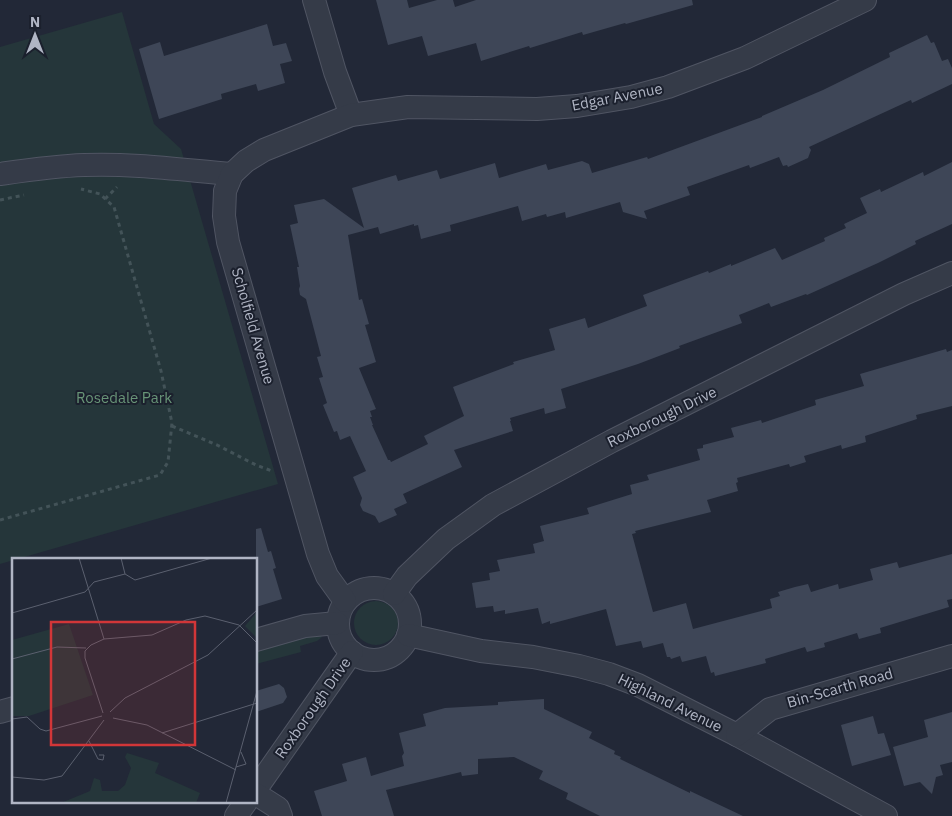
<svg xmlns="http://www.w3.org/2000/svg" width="952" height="816" viewBox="0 0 952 816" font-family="'IBM Plex Sans',sans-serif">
	<rect width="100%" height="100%" fill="#222837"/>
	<!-- green -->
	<g fill="#25363a">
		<polygon points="122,12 154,124 181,149 278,484 0,564 0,47"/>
		<circle cx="376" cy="623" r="22"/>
		<polygon points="317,633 322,637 317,641 300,646 301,652 256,664 256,648"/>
	</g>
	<!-- building -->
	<g fill="#3e4657">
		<polygon points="376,0 407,0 409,8 437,0 453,0 455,7 476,0 692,0 693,5 626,24 625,23 583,35 582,32 530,48 529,46 481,61 476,43 428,56 422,36 388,45"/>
		<polygon points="267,24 273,46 286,43 292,61 280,64 285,83 258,91 256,84 221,94 222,99 159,119 139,49 160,42 164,56"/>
		<polygon points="927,35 931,43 934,42 942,61 948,59 952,68 952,84 912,103 911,100 809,147 811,150 808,158 788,167 787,165 783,166 779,157 750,168 749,165 687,187 690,195 644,211 647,219 623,212 620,202 566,218 565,212 547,217 546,214 522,221 518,206 450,225 451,231 421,239 418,225 414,226 414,224 380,234 378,227 348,235 359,300 362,299 369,324 365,325 376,362 359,368 376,409 370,411 372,417 370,417 373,425 372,425 388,460 390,460 391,462 428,444 424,436 464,416 453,387 514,364 513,362 555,350 549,329 585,318 588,328 647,306 643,295 708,271 709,273 731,264 731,266 775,248 782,260 825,241 824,238 846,228 844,224 867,213 860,198 880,189 881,192 923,172 924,176 952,162 952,224 915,241 916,244 878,263 807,295 806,294 771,307 769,303 739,315 742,323 679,346 680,348 638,364 561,389 566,408 545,414 544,408 510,418 511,421 510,421 513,431 454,450 462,467 403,494 407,503 394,509 397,515 379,523 375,516 363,511 360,505 362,498 353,477 366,471 350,436 340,440 337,431 334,432 323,405 327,403 319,378 323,377 317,357 321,356 306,299 300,295 299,289 300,286 297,267 299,267 290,225 298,223 294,205 324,199 364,228 352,188 396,175 398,181 437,170 440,179 495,163 499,178 546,164 548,170 582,161 589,164 592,173 647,157 648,159 762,117 762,116 823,90 890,57 889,53"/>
		<polygon points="946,349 947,352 952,350 952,406 916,415 917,419 865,436 866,442 842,449 841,445 804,456 806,462 790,467 789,464 737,478 738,482 736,483 738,491 707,500 711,512 635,531 636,533 632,534 653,612 686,603 693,629 772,608 770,599 780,596 778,592 795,587 808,584 811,592 838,584 839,589 873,580 870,569 897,562 899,568 952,554 952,599 947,600 949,607 880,628 881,633 859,639 857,633 824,643 825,647 807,652 805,647 765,659 766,663 715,676 714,672 711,673 706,656 682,662 680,656 671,659 670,657 667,657 663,643 643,648 641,641 616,646 606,609 550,624 550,621 542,624 538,608 505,614 505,610 494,612 493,606 476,608 472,583 490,580 489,573 500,571 497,560 535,553 533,544 544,541 540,526 589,514 587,508 632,494 630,485 649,480 647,475 700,460 697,449 703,448 703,445 734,437 731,428 761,420 762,423 816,405 815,400 864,386 860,374"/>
		<polygon points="261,528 268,552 271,551 276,568 273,569 282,599 256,607 256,529"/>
		<polygon points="279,684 284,688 287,697 283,703 256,712 256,691"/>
		<polygon points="544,699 544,709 592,732 589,738 615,751 614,754 621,757 620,759 690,793 690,791 743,816 600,816 566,799 568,793 539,779 543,771 514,757 478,759 478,774 462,776 461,772 386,790 394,816 322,816 314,791 347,781 342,764 366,757 371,776 404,766 402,756 404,753 399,733 426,726 423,714 445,708 498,705 498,702"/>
		<polygon points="952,712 952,762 940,765 943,775 936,777 932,794 920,782 904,786 893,747 928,737 924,720"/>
		<polygon points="873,716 878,734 884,733 891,755 852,766 841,725"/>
	</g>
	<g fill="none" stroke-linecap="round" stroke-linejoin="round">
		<!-- minor casing -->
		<g stroke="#505563" stroke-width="24">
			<g id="minor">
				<polyline points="314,0 335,72 351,115"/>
				<path d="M0,174C28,170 55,166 84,165C133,163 183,170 232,174"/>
				<circle cx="374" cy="624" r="36"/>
				<polyline points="394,594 407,576 446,539 493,505 612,441 904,294 952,273"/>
				<polyline points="345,601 327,576 318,554 228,242 224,216 225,191 232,174 246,161 264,150 351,115 408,107 537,109 577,106 631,97 668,87 745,58 865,0"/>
				<polyline points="408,635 481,651 533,657 579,666 609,674 638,685 737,735 886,816"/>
				<polyline points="256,640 305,626 337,623"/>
				<polyline points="0,712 14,708"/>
				<polyline points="737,735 770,709 952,656"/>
				<polyline points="256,789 352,652"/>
				<polyline points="256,794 278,808 281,816"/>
				<polyline points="236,816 246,802"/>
			</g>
		</g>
		<!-- path -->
		<g stroke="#435358" stroke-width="3" stroke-dasharray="4 4" stroke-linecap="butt">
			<polyline points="105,199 117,187"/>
			<polyline points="0,200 24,195"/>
			<polyline points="172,426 217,445 256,465 272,471"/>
			<polyline points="0,520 160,475 168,462 172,423 161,371 114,207 100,194 81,189"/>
		</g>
		<!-- minor -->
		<use href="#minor" stroke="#353b48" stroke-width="22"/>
	</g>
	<g text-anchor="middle" stroke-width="4" stroke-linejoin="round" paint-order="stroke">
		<!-- street labels -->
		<g font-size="15" fill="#b0b5c4" stroke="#1b202d">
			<text transform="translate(617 97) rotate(-11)" y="5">Edgar Avenue</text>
			<text transform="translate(253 326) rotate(74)" y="5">Scholfield Avenue</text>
			<text transform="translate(662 417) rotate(-26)" y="5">Roxborough Drive</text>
			<text transform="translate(840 688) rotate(-16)" y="5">Bin-Scarth Road</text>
			<text transform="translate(670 703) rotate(26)" y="5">Highland Avenue</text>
			<text transform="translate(313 708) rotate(-55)" y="5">Roxborough Drive</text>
		</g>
		<!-- park labels -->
		<g font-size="15" fill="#689477" stroke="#1b202d">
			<text x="124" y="403">Rosedale Park</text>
		</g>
	</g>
	<!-- overview -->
	<g transform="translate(12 558)">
		<rect width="245" height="245" fill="#222837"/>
		<path d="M245,54V80L233,68ZM57,66L81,137L17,158H0V82ZM115,195L147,205L143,215L188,235L184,245H49L78,233L82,220L88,222L90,233H106L113,227L119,210L113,199Z" fill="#25363a"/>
		<path fill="none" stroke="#5b606f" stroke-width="1" d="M67,0L92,81M109,0L113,16M113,16L123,22L200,0M0,55L73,34L82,24L113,16M0,101L45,89L74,90M98,154L113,140L196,97L245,52M91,155L73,100V93L79,87L92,81L140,77L174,62L193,58L227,67L245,85M101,160L135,167L224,212M0,161L15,159L28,171L34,173L90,158M150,175L245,145M77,183L86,201L91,202L92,197H87M224,209L234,206L229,194M0,219L32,222L50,218L92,162M214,245L245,133"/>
		<path fill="#d23638" fill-opacity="0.15" stroke="#d23638" stroke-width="2.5" d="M39,64H183V187H39Z"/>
		<rect width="245" height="245" fill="none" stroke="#b0b5c4" stroke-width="2.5"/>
	</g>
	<!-- north arrow -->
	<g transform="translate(35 35)" stroke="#1b202d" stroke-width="4" paint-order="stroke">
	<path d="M0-4L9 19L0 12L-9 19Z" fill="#b0b5c4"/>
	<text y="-8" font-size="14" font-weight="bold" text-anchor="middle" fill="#b0b5c4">N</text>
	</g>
</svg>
